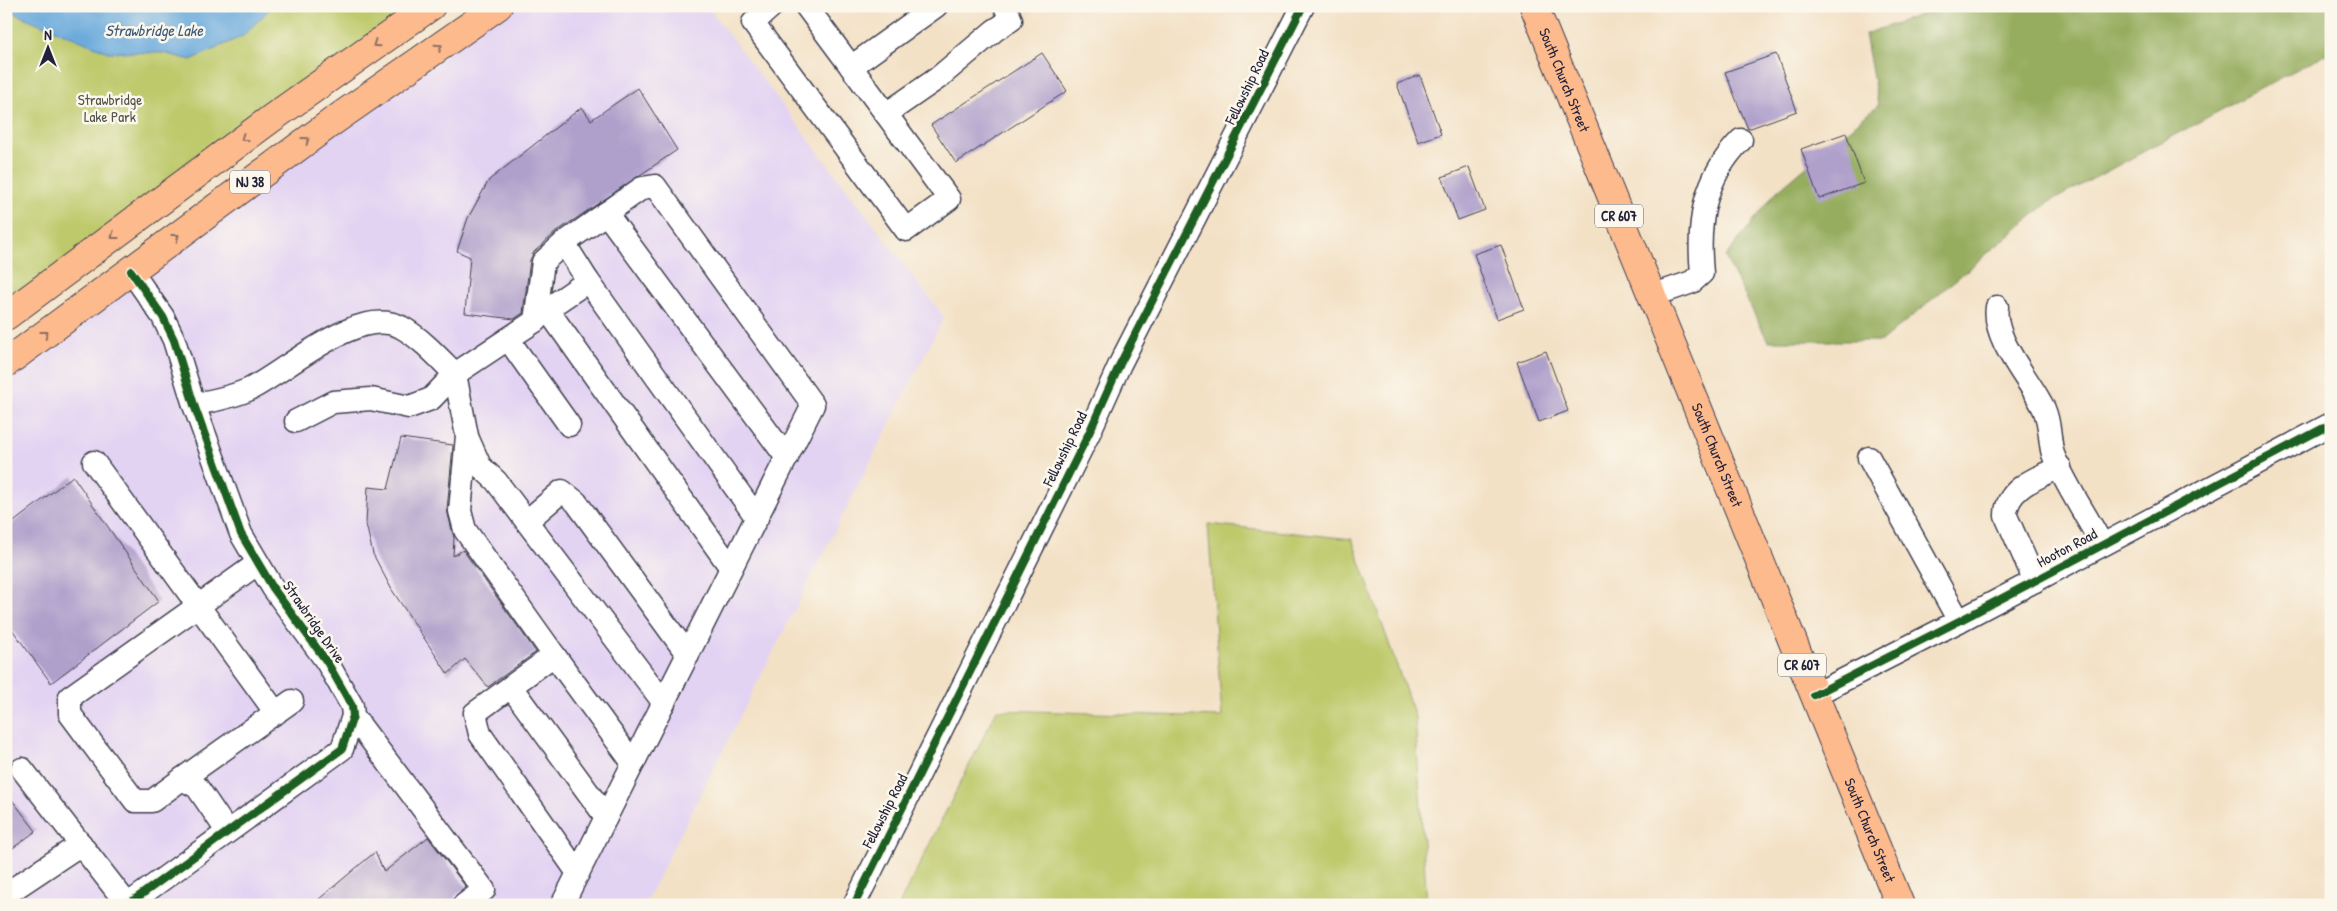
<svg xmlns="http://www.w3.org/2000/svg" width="2337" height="911" viewBox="0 0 2337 911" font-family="'Patrick Hand',sans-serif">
	<rect width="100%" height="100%" fill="#fbf7ec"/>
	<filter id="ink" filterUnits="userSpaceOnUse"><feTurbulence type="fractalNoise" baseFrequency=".02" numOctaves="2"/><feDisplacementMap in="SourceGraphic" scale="10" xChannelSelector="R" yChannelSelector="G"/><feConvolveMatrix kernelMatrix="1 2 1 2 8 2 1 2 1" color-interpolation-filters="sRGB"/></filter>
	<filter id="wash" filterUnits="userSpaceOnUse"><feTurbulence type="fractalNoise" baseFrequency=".0096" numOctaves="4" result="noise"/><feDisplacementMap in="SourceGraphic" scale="20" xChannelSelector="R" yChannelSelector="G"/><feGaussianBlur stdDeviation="1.12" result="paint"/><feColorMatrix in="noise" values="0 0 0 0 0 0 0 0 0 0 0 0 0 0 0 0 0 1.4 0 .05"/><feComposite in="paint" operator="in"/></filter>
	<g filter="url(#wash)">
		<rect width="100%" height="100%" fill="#f3e1c6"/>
		<!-- built -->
		<polygon fill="#e3d3f3" points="498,6 707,6 944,317 644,905 6,905 6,363"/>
		<!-- green -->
		<g fill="#bdc96a" stroke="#707652">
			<polygon points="6,6 431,6 6,316"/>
			<polygon points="1208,524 1352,539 1415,717 1427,905 899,905 997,710 1222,717"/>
		</g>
		<!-- forest -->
		<polygon fill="#96ad5e" stroke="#5c684c" points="1946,6 2331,6 2331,51 2048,203 1882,341 1768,341 1725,257 1777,191 1878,105 1865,34"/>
		<!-- water -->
		<polygon fill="#68a9dc" stroke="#45668c" points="6,6 273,6 243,36 191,60 163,53 108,52 6,10"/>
		<g id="blocks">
			<!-- building -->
			<g fill="#ae9fcb">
				<polygon points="1042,53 1067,91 956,163 931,125"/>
				<polygon points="1776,54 1797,111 1748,129 1725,72"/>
				<polygon points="1420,75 1441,134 1418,142 1397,84"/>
				<polygon points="638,88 677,150 556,232 534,252 530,260 523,313 514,319 465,313 470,257 457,251 468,218 489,180 582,107 591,120"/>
				<polygon points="1846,133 1864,183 1819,199 1801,149"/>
				<polygon points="1469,167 1485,210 1458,220 1442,177"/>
				<polygon points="1501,245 1524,309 1497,319 1474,254"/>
				<polygon points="1546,351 1568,411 1539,422 1517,362"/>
				<polygon points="401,438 453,445 447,510 454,538 453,556 463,550 536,652 488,687 465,659 448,674 392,590 373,554 366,524 368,487 388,489"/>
				<polygon points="73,476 159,601 51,683 6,621 6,528"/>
				<polygon points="6,792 36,831 6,853"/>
				<polygon points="428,837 466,887 456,895 451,905 312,905 375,852 384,872"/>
			</g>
		</g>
	</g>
	<g filter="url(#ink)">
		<use href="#blocks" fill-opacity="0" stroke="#413f50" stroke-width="1"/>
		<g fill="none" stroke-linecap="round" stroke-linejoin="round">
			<!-- minor casing -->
			<g stroke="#413f50" stroke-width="25">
				<g id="minor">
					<polyline points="772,6 753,23 906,230 949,199 806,6"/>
					<polyline points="851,67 936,6"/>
					<polyline points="886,114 938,78 995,30 1011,20 1005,6"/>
					<polyline points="606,213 787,458"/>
					<polyline points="564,243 588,281"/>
					<path d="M1651,296L1692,282L1702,273C1697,221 1704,178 1741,140"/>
					<path d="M1997,307C1992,340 2030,379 2044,409C2051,425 2049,441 2053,454C2063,481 2088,518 2102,545"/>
					<polyline points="547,309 731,568"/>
					<polyline points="535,321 547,309 588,281 757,518"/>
					<polyline points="508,339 569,425"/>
					<polyline points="455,374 467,436 460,511 465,530 554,655 475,713 480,734 578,873"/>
					<path d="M194,405C212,400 235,397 252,388C289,369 358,305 401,327C421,338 439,358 455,374L535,321L543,262L564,243L642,188L655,186L813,405L562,905"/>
					<polyline points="296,421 333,402 371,399 409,407 431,399 455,374"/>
					<polyline points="468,439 480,466 496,481 664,703"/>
					<polyline points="1869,458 1959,621"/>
					<polyline points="94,462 276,713"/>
					<polyline points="527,521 562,491 576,502 688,655"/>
					<path d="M2035,581L2006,516C2005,488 2039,477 2060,467"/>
					<polyline points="554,655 633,763"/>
					<polyline points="511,687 606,817"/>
					<polyline points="1814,695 1959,621 2331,424"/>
					<polyline points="353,716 484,890 464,905"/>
					<polyline points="22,769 127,904"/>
					<polyline points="182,779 292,701"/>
					<polyline points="227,831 197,787 182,779 152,801 135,801 70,714 70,697 257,564"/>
					<polyline points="6,894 81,844"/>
					<polyline points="127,905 342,749 353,716 352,706 327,662 273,588 241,534 194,405 174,340 163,317 131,271"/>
					<polyline points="854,905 1089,433 1120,364 1303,6"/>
				</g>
			</g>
			<!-- major casing -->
			<g stroke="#413f50" stroke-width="30">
				<g id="major">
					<path id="s1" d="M1534,6L1900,905"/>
				</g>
			</g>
			<!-- highway casing -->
			<g stroke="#413f50" stroke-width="30">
				<g id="highway">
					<polyline points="6,316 272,118 431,6"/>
					<polyline points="6,363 332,122 498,6"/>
				</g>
			</g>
			<!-- minor -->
			<use href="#minor" stroke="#fff" stroke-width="22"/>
			<!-- major -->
			<use href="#major" stroke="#fcba8d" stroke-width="28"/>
			<!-- highway -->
			<use href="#highway" stroke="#fcba8d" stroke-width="28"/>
			<!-- cycleway casing -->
			<g stroke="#fbf7ec" stroke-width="11">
				<g id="cycleway">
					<polyline points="1814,695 1959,621 2331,424"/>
					<polyline points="127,905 342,749 353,716 352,706 327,662 273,588 241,534 194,405 174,340 163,317 131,271"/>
					<polyline points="854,905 1089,433 1120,364 1303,6"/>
				</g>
			</g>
			<!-- cycleway -->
			<use href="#cycleway" stroke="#1b5e20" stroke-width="8"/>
		</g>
		<!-- one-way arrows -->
		<defs><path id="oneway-chevron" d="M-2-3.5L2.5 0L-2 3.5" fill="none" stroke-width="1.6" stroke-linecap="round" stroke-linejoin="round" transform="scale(1.25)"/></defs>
		<g stroke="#8f6e64">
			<use href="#oneway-chevron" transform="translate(376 44) rotate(145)"/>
			<use href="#oneway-chevron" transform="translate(439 47) rotate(-34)"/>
			<use href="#oneway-chevron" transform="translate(244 138) rotate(144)"/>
			<use href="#oneway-chevron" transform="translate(306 140) rotate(-36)"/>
			<use href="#oneway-chevron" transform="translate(114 236) rotate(143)"/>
			<use href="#oneway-chevron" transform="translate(176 237) rotate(-37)"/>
			<use href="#oneway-chevron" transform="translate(45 334) rotate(-37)"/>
		</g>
	</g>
	<g text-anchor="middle" stroke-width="5" stroke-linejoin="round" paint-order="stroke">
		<!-- shield labels -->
		<g fill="#fbf7ec" stroke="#636270" stroke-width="1">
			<rect x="230" y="170.5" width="40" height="23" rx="4"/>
			<rect x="1595" y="204.5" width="48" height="23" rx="4"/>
			<rect x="1778" y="653.5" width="48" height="23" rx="4"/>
		</g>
		<g font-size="14" font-weight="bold" fill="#22223b">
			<text x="250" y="187">NJ 38</text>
			<text x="1619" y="221">CR 607</text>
			<text x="1802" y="670">CR 607</text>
		</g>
		<!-- street labels -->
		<g font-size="15" fill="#22223b" stroke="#fbf7ec">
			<text dy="5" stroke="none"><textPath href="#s1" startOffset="80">South Church Street</textPath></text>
			<text transform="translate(1247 87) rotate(-64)" y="5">Fellowship Road</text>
			<text transform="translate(1065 449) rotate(-64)" y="5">Fellowship Road</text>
			<text dy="5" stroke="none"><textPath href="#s1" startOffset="485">South Church Street</textPath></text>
			<text transform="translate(2067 548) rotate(-28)" y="5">Hooton Road</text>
			<text transform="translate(314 622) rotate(55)" y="5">Strawbridge Drive</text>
			<text transform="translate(885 811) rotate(-63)" y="5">Fellowship Road</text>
			<text dy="5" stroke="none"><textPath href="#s1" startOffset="890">South Church Street</textPath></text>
		</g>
		<!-- park labels -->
		<g font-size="15" fill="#505449" stroke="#fbf7ec">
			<text x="110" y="105">Strawbridge<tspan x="110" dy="17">Lake Park</tspan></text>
		</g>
		<!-- water labels -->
		<g font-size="16" font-style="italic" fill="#3e587b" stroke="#fbf7ec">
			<text x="154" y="36">Strawbridge Lake</text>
		</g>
	</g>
	<!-- margin -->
	<rect width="2337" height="911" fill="none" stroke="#fbf7ec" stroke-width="25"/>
	<!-- north arrow -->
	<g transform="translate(48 48)" stroke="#fbf7ec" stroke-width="4" paint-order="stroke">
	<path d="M0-4L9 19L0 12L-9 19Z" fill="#22223b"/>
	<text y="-8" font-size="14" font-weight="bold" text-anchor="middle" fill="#22223b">N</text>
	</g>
</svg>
